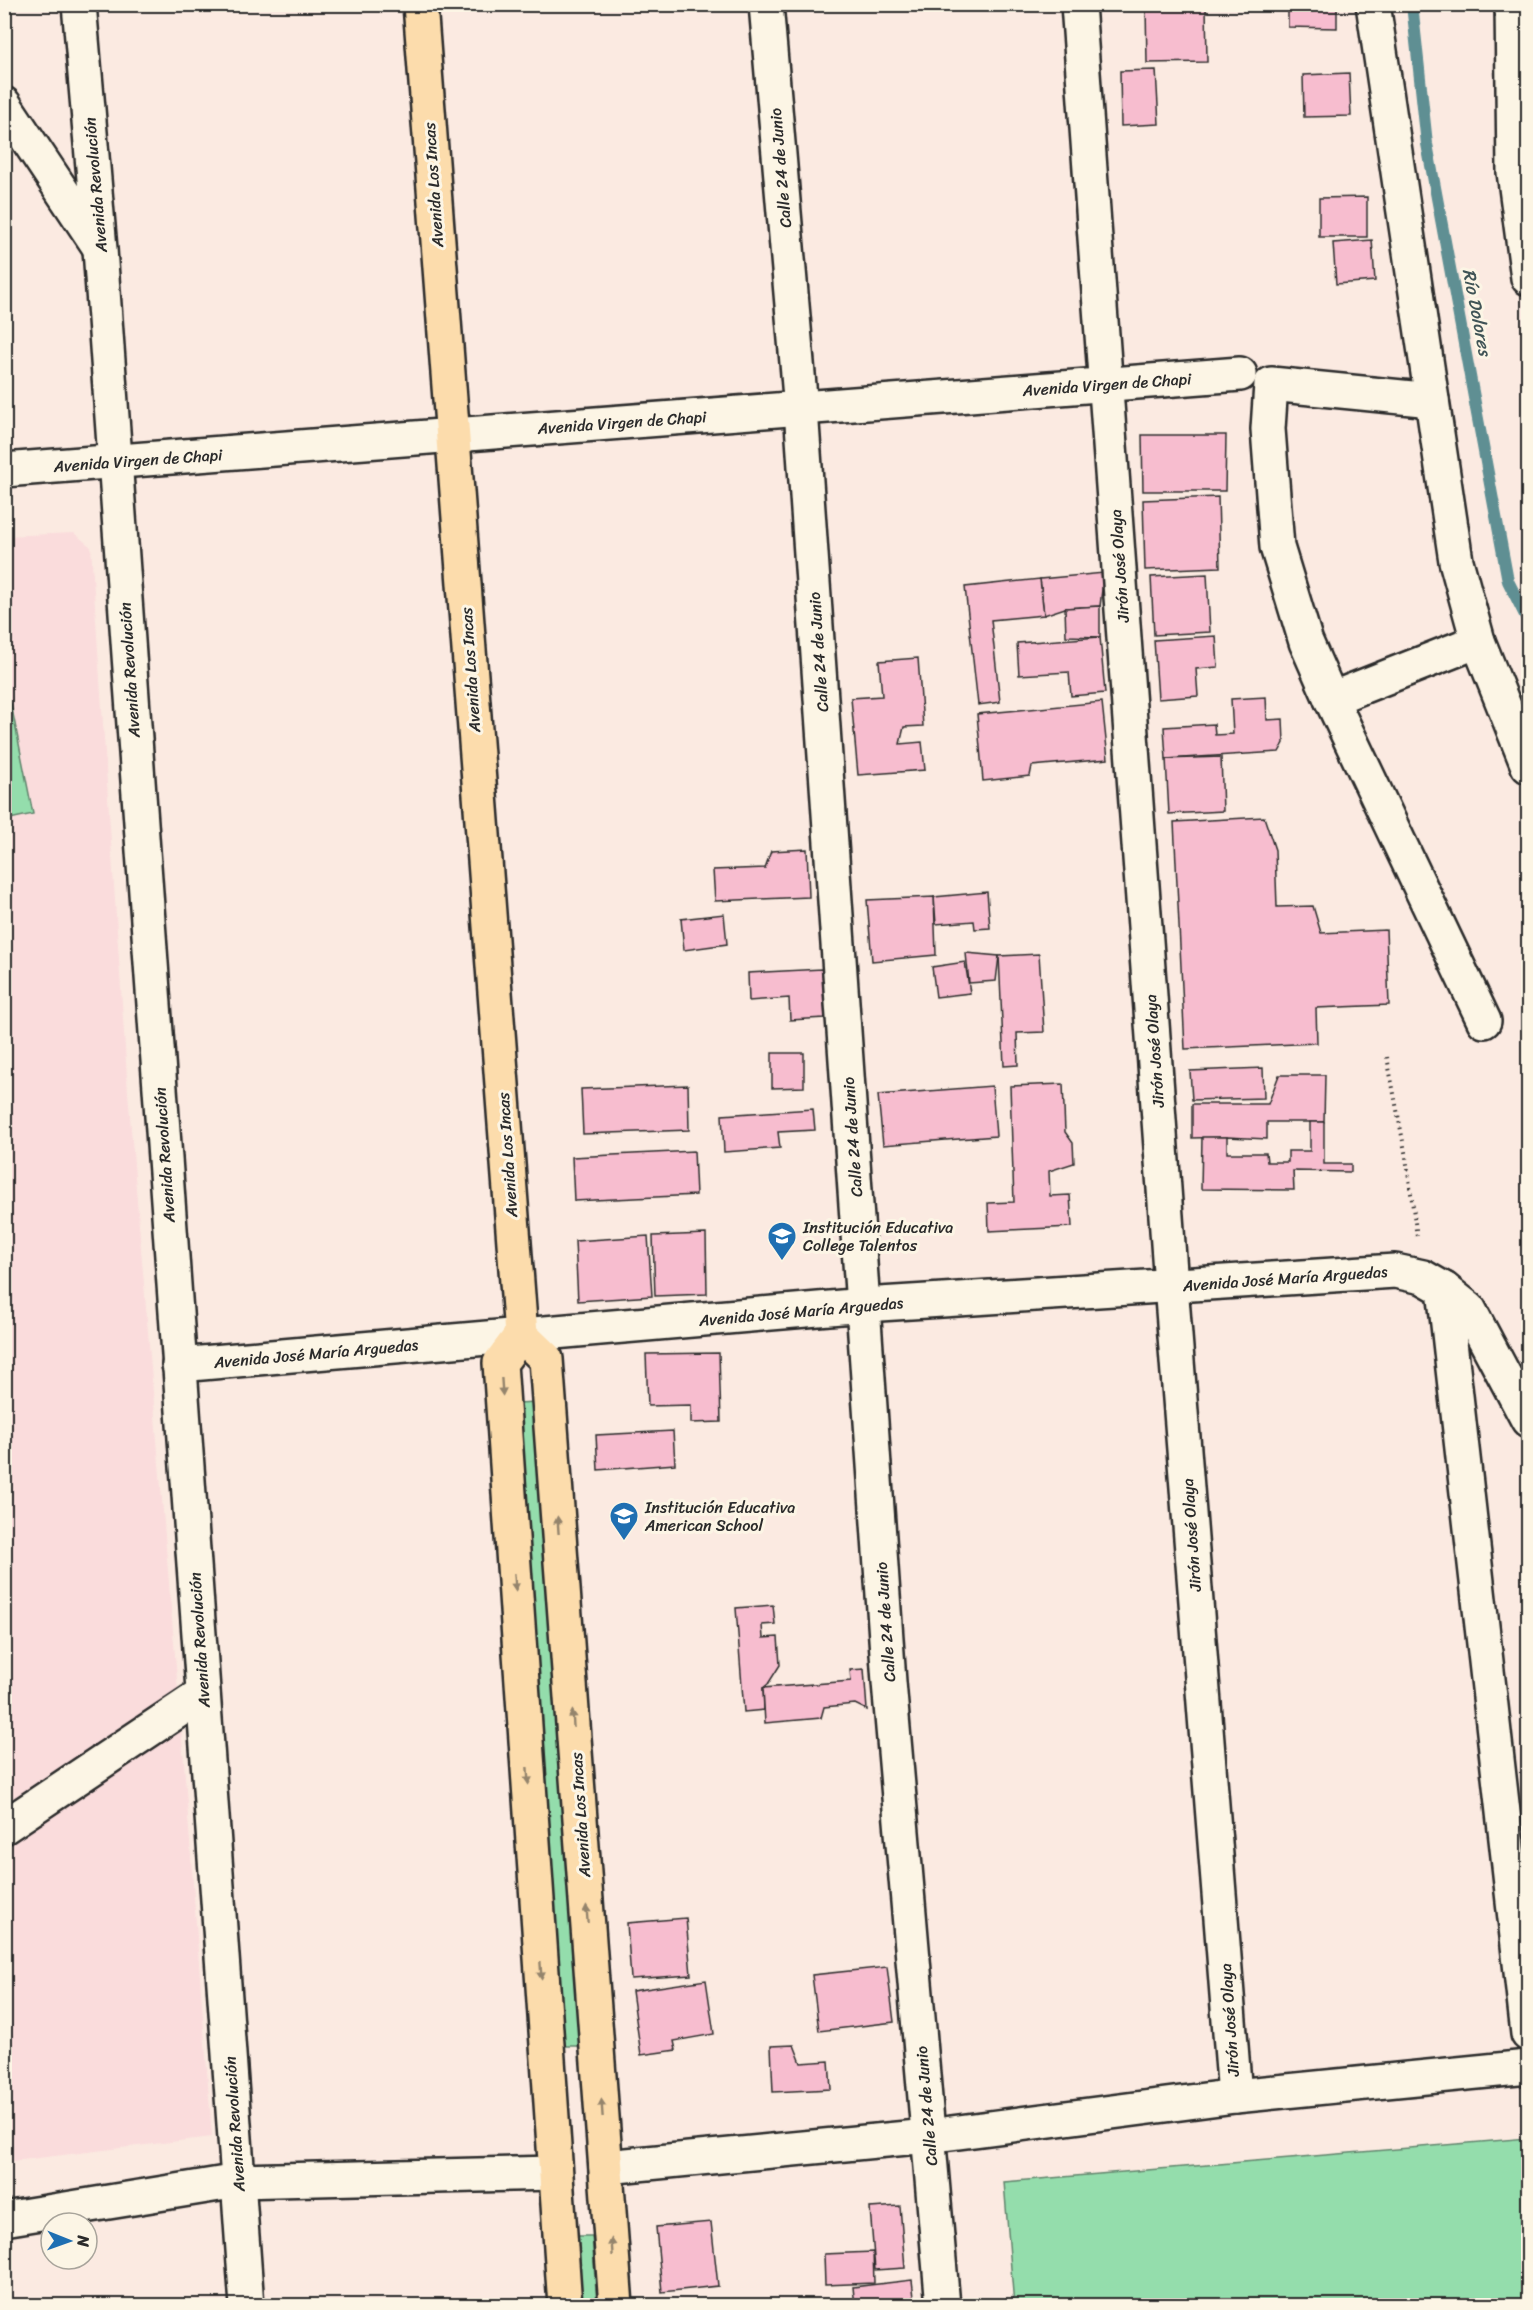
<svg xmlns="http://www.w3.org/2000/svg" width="1533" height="2310" viewBox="0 0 1533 2310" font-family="Sriracha,sans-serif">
	<rect width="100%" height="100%" fill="#fbeae1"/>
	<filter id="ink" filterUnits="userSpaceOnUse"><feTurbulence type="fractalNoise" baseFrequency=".0167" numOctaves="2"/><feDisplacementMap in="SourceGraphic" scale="12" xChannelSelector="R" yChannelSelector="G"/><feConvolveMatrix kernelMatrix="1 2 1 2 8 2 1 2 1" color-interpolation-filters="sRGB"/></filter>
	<g filter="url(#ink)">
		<!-- built -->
		<polygon fill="#fadcdc" points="74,533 91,547 128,1092 184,1763 212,2137 5,2162 4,536"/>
		<!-- green -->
		<g fill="#94ddac" stroke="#60846c" stroke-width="1.5">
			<polygon points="11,704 33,814 5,820 5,706"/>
			<polygon points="536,1402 581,2046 562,2046 518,1403"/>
			<polygon points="1528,2138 1528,2305 1014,2305 1004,2182"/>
			<polygon points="577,2236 592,2236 597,2305 582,2305"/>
		</g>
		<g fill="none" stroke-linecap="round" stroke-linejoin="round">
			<!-- stream -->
			<polyline stroke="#5e8f93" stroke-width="12" points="1412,4 1427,144 1508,581 1528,621"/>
		</g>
		<!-- building -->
		<g fill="#f7bdcf" stroke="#2b2b2b" stroke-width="1.5">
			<polygon points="1288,5 1337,5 1337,28 1288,27"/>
			<polygon points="1206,6 1207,62 1147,63 1146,7"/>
			<polygon points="1156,70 1159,124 1121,126 1120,71"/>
			<polygon points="1349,73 1351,116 1304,117 1303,75"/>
			<polygon points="1367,197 1367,237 1319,237 1319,198"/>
			<polygon points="1372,240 1375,281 1336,284 1333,243"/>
			<polygon points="1142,435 1226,435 1225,491 1143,491"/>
			<polygon points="1218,497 1220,567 1145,570 1143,500"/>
			<polygon points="1104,573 1100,606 1065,608 1044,615 1040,579"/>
			<polygon points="1207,574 1210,632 1154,635 1151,577"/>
			<polygon points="1040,579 1044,615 991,620 1000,702 978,705 965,587"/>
			<polygon points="1100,606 1100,637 1066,636 1065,608"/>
			<polygon points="1216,636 1218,667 1196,669 1198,696 1158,699 1154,640"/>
			<polygon points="1100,637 1105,693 1071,696 1069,672 1019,675 1017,643"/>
			<polygon points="918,658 923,726 904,727 900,744 922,742 925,770 858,775 851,698 882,696 879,661"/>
			<polygon points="1266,697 1267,720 1283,719 1284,743 1279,752 1166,759 1164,727 1214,724 1215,735 1233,734 1231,699"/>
			<polygon points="1102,702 1108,759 1032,766 1030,776 983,781 977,714"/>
			<polygon points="1221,757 1223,811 1169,814 1166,759"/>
			<polygon points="1264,817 1275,850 1277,907 1313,906 1321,933 1386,930 1389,1005 1316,1008 1317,1043 1185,1049 1174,822"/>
			<polygon points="807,849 809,897 715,901 713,870 765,868 771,851"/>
			<polygon points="987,892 990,928 975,929 974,921 936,924 934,897"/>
			<polygon points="934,897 936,955 872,961 867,900"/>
			<polygon points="724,914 727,944 684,950 681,919"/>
			<polygon points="966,953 999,956 996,981 969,983"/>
			<polygon points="1039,954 1044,1032 1017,1033 1018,1065 1004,1066 999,956"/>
			<polygon points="965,962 970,993 936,997 932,967"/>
			<polygon points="822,969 825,1018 790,1020 789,998 749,1001 748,973"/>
			<polygon points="772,1053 804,1053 804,1087 772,1088"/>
			<polygon points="1263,1068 1264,1098 1192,1100 1190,1071"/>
			<polygon points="1279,1075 1325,1075 1324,1122 1267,1122 1267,1139 1227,1137 1192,1138 1192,1104 1268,1104"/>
			<polygon points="1063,1084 1065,1132 1073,1143 1074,1163 1049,1171 1050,1196 1070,1195 1072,1227 989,1231 988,1203 1014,1202 1010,1086"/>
			<polygon points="688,1085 689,1130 583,1134 581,1089"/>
			<polygon points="992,1086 996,1136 883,1145 878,1095"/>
			<polygon points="813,1109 815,1130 778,1132 780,1148 724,1152 722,1115"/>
			<polygon points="1310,1122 1324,1122 1324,1164 1351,1164 1351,1172 1293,1171 1294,1190 1201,1189 1202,1137 1227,1137 1227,1153 1266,1153 1267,1162 1288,1162 1288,1151 1310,1151"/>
			<polygon points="694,1151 696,1195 574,1201 572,1157"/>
			<polygon points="706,1234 707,1294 655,1296 653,1236"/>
			<polygon points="648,1236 652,1296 578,1301 575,1241"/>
			<polygon points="719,1353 721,1422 691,1423 691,1405 648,1406 646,1354"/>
			<polygon points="673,1431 675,1464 598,1470 596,1435"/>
			<polygon points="773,1605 775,1624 762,1625 763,1638 778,1637 780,1665 768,1684 763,1688 764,1710 744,1712 736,1608"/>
			<polygon points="864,1669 867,1710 855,1704 824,1707 821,1718 765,1723 763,1688 851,1681 850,1670"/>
			<polygon points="686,1918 691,1975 631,1979 627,1923"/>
			<polygon points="887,1967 894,2022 819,2031 812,1975"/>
			<polygon points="706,1980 714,2034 674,2041 676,2050 641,2055 632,1991"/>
			<polygon points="794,2045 801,2063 829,2061 831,2089 773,2092 771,2046"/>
			<polygon points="900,2206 905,2268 875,2270 870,2208"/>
			<polygon points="711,2222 718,2286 662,2292 656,2227"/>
			<polygon points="873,2252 874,2283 825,2285 824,2254"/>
			<polygon points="912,2280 915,2306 855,2306 853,2287"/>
		</g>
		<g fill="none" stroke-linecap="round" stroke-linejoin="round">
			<!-- minor casing -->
			<g stroke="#2b2b2b" stroke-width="38">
				<g id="minor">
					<polyline points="79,4 100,249 247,2306"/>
					<polyline points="766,4 801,409 889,1682 943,2306"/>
					<polyline points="1078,4 1171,1285 1235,2096"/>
					<polyline points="1373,4 1456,561 1478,641 1528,766"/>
					<polyline points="1512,4 1514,172 1528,278"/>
					<polyline points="4,104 98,245"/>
					<polyline points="1432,400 1271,384 1268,429 1277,547 1306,642 1331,699 1484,1021"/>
					<polyline points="4,470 1240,374"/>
					<polyline points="1331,699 1478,641"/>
					<polyline points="1444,1289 1528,2034"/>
					<polyline points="179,1365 864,1305 1395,1271 1423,1277 1444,1289 1469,1309 1528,1420"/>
					<polyline points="4,1827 203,1694"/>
					<polyline points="606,2167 928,2136 1235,2096 1528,2067"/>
					<polyline points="4,2219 238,2181 555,2173"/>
				</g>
			</g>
			<!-- major casing -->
			<g stroke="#2b2b2b" stroke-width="38">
				<g id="major">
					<polyline points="420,4 521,1335 500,1363 565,2306"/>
					<polyline points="521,1335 546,1359 616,2306"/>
				</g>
			</g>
			<!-- path -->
			<polyline stroke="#2b2b2b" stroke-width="4" stroke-dasharray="1.5 4.5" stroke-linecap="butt" points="1387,1057 1406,1157 1417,1237"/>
			<!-- minor -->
			<use href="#minor" stroke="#fcf5e5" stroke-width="33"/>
			<!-- major -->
			<use href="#major" stroke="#fcdcac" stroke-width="33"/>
		</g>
		<!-- one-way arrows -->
		<defs><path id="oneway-solid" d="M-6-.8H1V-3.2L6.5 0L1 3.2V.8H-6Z" transform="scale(1.5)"/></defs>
		<g fill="#94846c">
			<use href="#oneway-solid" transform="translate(502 1387) rotate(86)"/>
			<use href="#oneway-solid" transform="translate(558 1525) rotate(-94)"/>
			<use href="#oneway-solid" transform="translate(515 1582) rotate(86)"/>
			<use href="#oneway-solid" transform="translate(573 1719) rotate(-94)"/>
			<use href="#oneway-solid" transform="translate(528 1776) rotate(86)"/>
			<use href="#oneway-solid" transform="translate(587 1914) rotate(-94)"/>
			<use href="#oneway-solid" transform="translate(541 1971) rotate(86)"/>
			<use href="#oneway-solid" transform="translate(602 2108) rotate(-94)"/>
			<use href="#oneway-solid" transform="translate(612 2247) rotate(-94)"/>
		</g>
	</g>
	<!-- icons -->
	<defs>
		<g id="school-pin" transform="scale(1.5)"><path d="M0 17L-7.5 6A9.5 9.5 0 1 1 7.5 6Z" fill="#1f6fb2" stroke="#fcf5e5"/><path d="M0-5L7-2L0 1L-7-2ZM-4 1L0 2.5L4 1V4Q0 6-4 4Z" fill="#fff"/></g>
	</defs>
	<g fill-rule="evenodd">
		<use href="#school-pin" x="782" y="1236"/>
		<use href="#school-pin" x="624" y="1516"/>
	</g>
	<g text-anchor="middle" stroke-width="6" stroke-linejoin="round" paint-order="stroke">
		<!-- street labels -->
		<g font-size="16" fill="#2b2b2b" stroke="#fcf5e5">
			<text transform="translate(780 168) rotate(-95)" y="6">Calle 24 de Junio</text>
			<text transform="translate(95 185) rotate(-95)" y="6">Avenida Revolución</text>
			<text transform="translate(433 185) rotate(-94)" y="6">Avenida Los Incas</text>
			<text transform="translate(1107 384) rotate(-4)" y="6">Avenida Virgen de Chapi</text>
			<text transform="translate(622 422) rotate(-4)" y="6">Avenida Virgen de Chapi</text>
			<text transform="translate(138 460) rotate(-4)" y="6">Avenida Virgen de Chapi</text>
			<text transform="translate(1119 566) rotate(-94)" y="6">Jirón José Olaya</text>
			<text transform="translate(818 652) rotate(-94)" y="6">Calle 24 de Junio</text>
			<text transform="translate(129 670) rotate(-94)" y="6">Avenida Revolución</text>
			<text transform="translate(470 670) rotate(-94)" y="6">Avenida Los Incas</text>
			<text transform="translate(1154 1051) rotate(-94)" y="6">Jirón José Olaya</text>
			<text transform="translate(852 1137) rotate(-94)" y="6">Calle 24 de Junio</text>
			<text transform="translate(164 1155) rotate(-94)" y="6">Avenida Revolución</text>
			<text transform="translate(507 1155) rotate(-94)" y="6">Avenida Los Incas</text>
			<text transform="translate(1285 1278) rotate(-4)" y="6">Avenida José María Arguedas</text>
			<text transform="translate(801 1311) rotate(-5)" y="6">Avenida José María Arguedas</text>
			<text transform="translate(316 1353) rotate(-5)" y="6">Avenida José María Arguedas</text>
			<text transform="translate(1191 1535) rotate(-94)" y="6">Jirón José Olaya</text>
			<text transform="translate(885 1622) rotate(-94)" y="6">Calle 24 de Junio</text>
			<text transform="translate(199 1640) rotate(-94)" y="6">Avenida Revolución</text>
			<text transform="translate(580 1815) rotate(-94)" y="6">Avenida Los Incas</text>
			<text transform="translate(1229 2020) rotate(-94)" y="6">Jirón José Olaya</text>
			<text transform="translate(926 2106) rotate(-95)" y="6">Calle 24 de Junio</text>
			<text transform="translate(234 2124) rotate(-94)" y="6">Avenida Revolución</text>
		</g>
		<!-- poi labels -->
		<g font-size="16" fill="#2b2b2b" stroke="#fcf5e5" text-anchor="start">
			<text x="803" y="1233">Institución Educativa<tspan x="803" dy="18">College Talentos</tspan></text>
			<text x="645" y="1513">Institución Educativa<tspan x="645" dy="18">American School</tspan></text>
		</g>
		<!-- water labels -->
		<g font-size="18" font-style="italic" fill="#405456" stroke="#fcf5e5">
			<text transform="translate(1477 312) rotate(79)" y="6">Río Dolores</text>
		</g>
	</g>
	<!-- margin -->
	<rect width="1533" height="2310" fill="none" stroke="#fcf5e5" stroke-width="24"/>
	<rect x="12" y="12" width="1509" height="2286" fill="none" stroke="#2b2b2b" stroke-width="2" filter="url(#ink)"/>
	<!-- north arrow -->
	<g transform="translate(69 2241) rotate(91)"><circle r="28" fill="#fcf5e5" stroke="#a8a49b" stroke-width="1.5"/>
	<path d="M0-4.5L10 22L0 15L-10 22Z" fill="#1f6fb2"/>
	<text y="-9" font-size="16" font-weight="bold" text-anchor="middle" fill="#2b2b2b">N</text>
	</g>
</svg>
